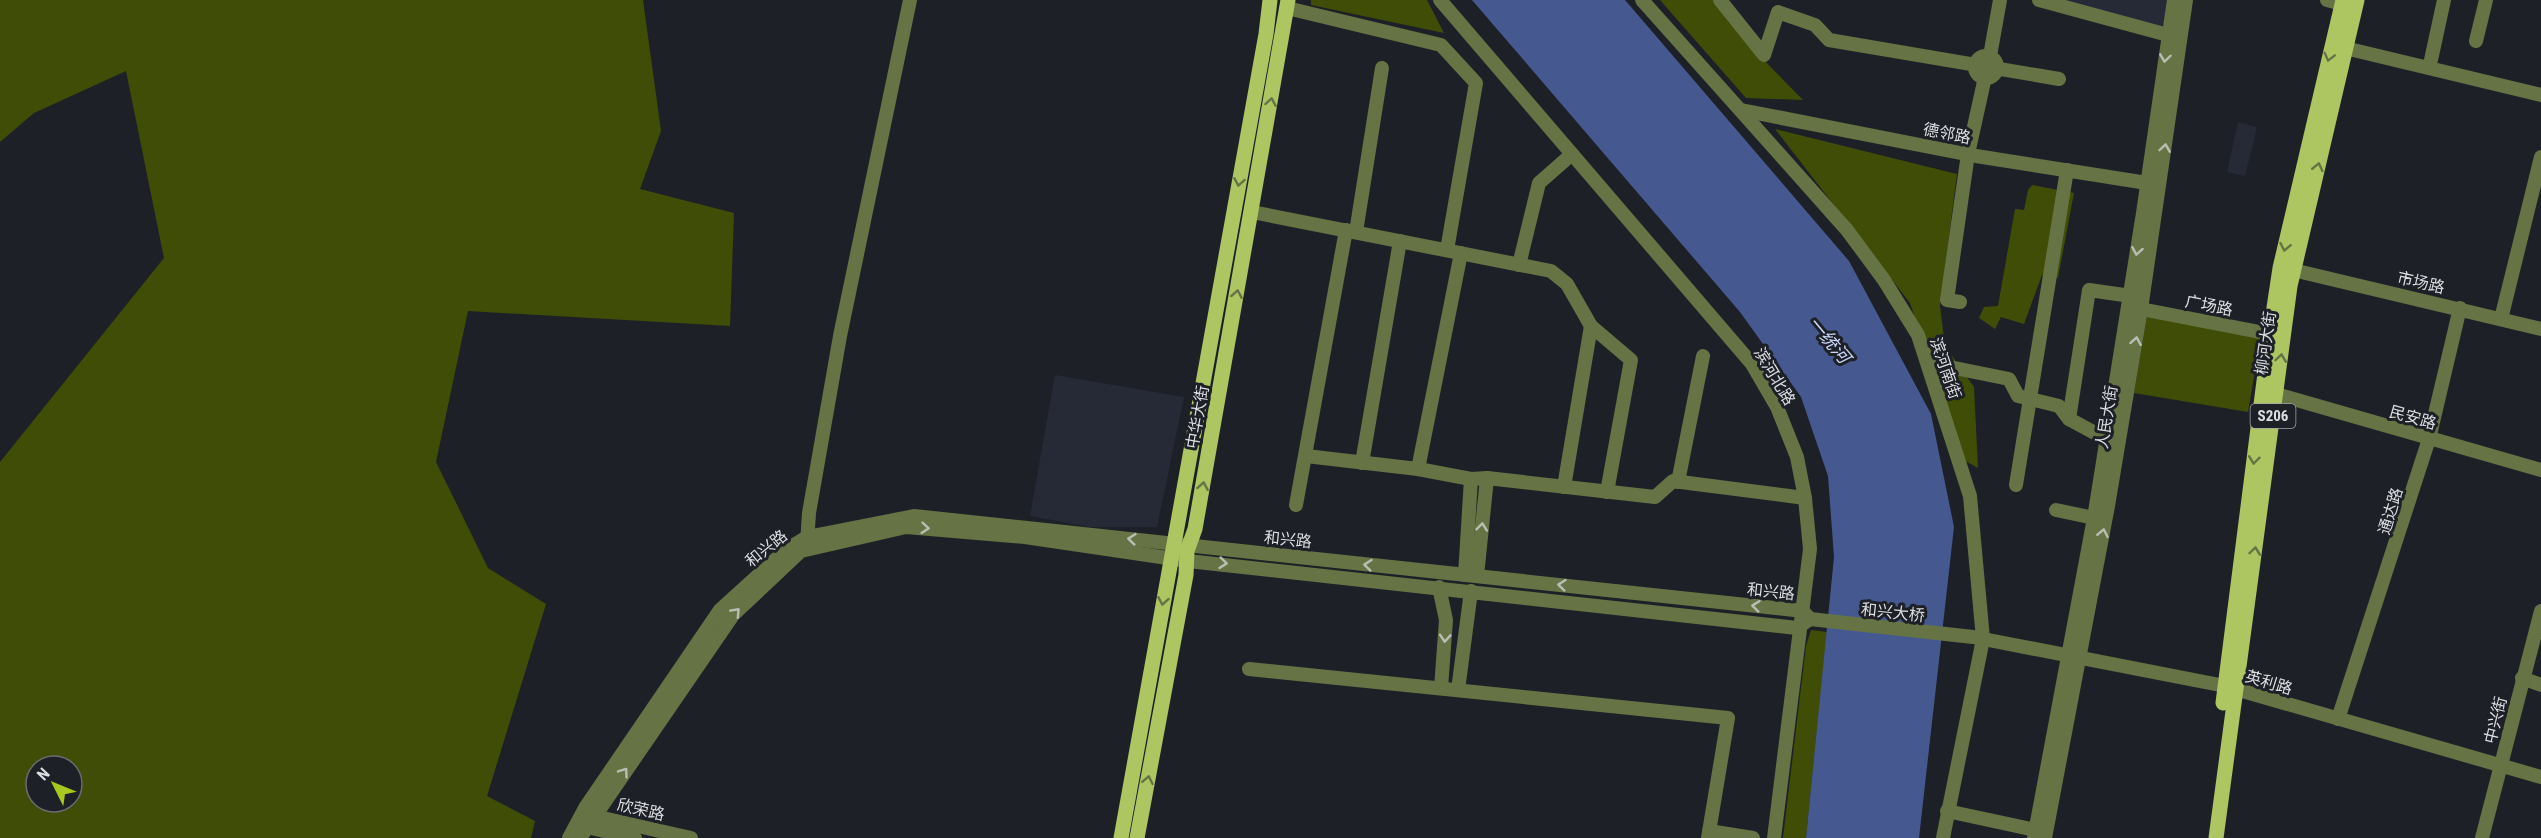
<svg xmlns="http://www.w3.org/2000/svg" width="2541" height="838" viewBox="0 0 2541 838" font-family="'Roboto Condensed','Noto Sans SC',sans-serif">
	<rect width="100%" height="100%" fill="#1e2027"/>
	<!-- built -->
	<g fill="#252a36">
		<polygon points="2063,0 2170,0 2166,31"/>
		<polygon points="2238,122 2257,127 2245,176 2227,172"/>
		<polygon points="1055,375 1184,397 1157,527 1090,527 1030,516"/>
	</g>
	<!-- green -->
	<g fill="#3f4d07" fill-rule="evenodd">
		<path d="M0,0H643L661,131L640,189L734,213L730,326L468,311L436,462L488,568L546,604L487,796L535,821L531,838H0V462L164,258L126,71L34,113L0,142ZM36,766H72V802H36Z"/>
		<polygon points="1311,0 1427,0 1444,33 1311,5"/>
		<polygon points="1660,0 1717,0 1760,56 1803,100 1746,98"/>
		<polygon points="1775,129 1957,174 1940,306 1945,346 1974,387 1978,468 1962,459 1910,303"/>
		<polygon points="2032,185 2074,193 2058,278 2042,275 2024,324 2001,317 1995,329 1979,318 1984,307 1998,306 2015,209 2024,210 2028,190"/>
		<polygon points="2147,315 2261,335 2248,412 2134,393"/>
		<polygon points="1811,630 1827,632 1806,838 1783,838 1806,646"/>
	</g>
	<!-- water -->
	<polygon fill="#455990" points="1472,0 1625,0 1849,261 1931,414 1954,527 1919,838 1806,838 1834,557 1828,476 1801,397 1740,312"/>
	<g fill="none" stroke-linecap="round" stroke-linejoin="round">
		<!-- minor -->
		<g stroke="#667344" stroke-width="14">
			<polyline points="1440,0 1752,364 1777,407 1797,457 1805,498 1810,549 1774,838"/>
			<polyline points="1642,0 1847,230 1884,280 1918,335 1970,496 1983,639 1943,838"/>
			<polyline points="1720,0 1764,55 1778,12 1815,25 1829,40 2059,79"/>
			<polyline points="2039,0 2168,35"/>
			<polyline points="2327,0 2342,4"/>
			<polyline points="1287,8 1441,45 1476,83 1447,250"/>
			<polyline points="2476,41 2486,0"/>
			<polyline points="2345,48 2541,95"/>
			<polyline points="1990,56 2000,0"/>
			<circle cx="1986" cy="67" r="11"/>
			<polyline points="2431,60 2444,0"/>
			<polyline points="1741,110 1976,156 2147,183"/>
			<polyline points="1252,212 1551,271 1567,284 1591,326 1631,360 1607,492"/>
			<polyline points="1356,232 1382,68"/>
			<polyline points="1519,265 1539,183 1572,154"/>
			<polyline points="2293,270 2541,329"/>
			<polyline points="1960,302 1947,300 1968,154 1985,77"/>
			<polyline points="2141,309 2270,334"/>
			<polyline points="2501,319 2541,157"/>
			<polyline points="1930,363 2009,379 2018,396 2059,406 2069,419 2106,439 2114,441"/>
			<polyline points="2276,394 2541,470"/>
			<polyline points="2069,419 2089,290 2138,297"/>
			<polyline points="1306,456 1418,469 1471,479 1487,478 1655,497 1673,481 1805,498"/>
			<polyline points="1362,463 1400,241"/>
			<polyline points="1418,469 1461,253"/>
			<polyline points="1678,482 1703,356"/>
			<polyline points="2016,485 2067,170"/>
			<polyline points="1564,487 1591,326"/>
			<polyline points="1296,505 1346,230"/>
			<polyline points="2056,510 2094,518"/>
			<polyline points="807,544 809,513 840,336 910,0"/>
			<polyline points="1465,575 1471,479"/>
			<polyline points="1477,576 1487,478"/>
			<polyline points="1439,587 1446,620 1441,688"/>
			<polyline points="1810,619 1973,637 2225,686 2541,777"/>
			<polyline points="1249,669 1728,718 1708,838"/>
			<polyline points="2522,678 2541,685"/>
			<polyline points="1458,690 1471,591"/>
			<polyline points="2338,719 2429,439 2460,308"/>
			<polyline points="1947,811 2035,830"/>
			<polyline points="589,812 594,816 691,838"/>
			<polyline points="580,822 587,827 635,838"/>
			<polyline points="1709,831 1753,838"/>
			<polyline points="569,838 585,808 720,610 786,550 807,537 914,516 1803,611 1810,619"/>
			<polyline points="580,838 733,615 801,551 906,527 1025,537 1188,561 1797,628 1810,619"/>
			<polyline points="2034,838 2094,518 2143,213 2174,0"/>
			<polyline points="2045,838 2108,506 2141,309 2186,0"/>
			<polyline points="2482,838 2541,611"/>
		</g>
		<!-- major -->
		<g stroke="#adc662" stroke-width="15">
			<polyline points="2223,703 2270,334 2280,268 2343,0"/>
			<polyline points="1121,838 1266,34 1270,0"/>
			<polyline points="1137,838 1186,575 1187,551 1195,529 1288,0"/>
			<polyline points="2216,838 2290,286 2357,0"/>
		</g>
	</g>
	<!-- one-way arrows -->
	<defs><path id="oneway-chevron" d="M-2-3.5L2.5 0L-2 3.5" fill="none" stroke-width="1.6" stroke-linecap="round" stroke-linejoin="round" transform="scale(1.5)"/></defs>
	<g stroke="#667344">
		<use href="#oneway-chevron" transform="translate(2329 57) rotate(104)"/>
		<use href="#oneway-chevron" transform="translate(1271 102) rotate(-80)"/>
		<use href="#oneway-chevron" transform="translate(2318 167) rotate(-77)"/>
		<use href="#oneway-chevron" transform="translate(1239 182) rotate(100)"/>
		<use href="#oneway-chevron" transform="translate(2285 247) rotate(101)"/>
		<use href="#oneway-chevron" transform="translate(1237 294) rotate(-80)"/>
		<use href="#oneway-chevron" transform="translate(2281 358) rotate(-82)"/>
		<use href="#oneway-chevron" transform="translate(2254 460) rotate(97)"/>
		<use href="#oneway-chevron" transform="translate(1203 486) rotate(-80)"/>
		<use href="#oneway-chevron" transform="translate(2255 551) rotate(-82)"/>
		<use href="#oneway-chevron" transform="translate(1163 601) rotate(100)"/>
		<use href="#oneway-chevron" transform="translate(1148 780) rotate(-79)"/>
	</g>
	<g stroke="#b9beb3">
		<use href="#oneway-chevron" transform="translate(2165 58) rotate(98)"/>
		<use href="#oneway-chevron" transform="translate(2165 148) rotate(-82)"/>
		<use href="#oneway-chevron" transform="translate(2137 251) rotate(100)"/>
		<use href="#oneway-chevron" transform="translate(2136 341) rotate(-80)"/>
		<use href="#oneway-chevron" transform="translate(1482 527) rotate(-84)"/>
		<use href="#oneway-chevron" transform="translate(925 528) rotate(5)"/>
		<use href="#oneway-chevron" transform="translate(2103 533) rotate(-79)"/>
		<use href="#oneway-chevron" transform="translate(1132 539) rotate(-174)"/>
		<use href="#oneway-chevron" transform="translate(1223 563) rotate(6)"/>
		<use href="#oneway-chevron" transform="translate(1368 565) rotate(-174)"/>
		<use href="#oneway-chevron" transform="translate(1562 585) rotate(-174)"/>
		<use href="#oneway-chevron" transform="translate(1756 606) rotate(-174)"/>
		<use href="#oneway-chevron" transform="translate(736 612) rotate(-47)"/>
		<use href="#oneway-chevron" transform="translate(1445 638) rotate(94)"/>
		<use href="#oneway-chevron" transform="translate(624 772) rotate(-55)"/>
	</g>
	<g text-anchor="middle" stroke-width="6" stroke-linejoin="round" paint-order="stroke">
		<!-- shield labels -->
		<rect fill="#1e2027" stroke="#a3a5aa" stroke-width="1.5" x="2250.5" y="404" width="45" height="24" rx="4.5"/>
		<g font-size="15" font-weight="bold" fill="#dcdee2">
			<text x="2273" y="421">S206</text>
		</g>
		<!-- street labels -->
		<g font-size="16" fill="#dcdee2" stroke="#1e2027">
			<text transform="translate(1947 133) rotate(11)" y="6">德邻路</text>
			<text transform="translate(2421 282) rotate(13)" y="6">市场路</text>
			<text transform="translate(2209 305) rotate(11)" y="6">广场路</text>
			<text transform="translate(2265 343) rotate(-82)" y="6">柳河大街</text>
			<text transform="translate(1946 368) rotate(71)" y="6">滨河南街</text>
			<text transform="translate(1775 376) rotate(59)" y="6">滨河北路</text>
			<text transform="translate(1197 417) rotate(-80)" y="6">中华大街</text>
			<text transform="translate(2106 417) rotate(-81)" y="6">人民大街</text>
			<text transform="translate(2413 417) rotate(16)" y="6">民安路</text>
			<text transform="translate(2390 511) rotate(-73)" y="6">通达路</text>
			<text transform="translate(1288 539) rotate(6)" y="6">和兴路</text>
			<text transform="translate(766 548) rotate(-39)" y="6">和兴路</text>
			<text transform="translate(1771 591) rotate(6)" y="6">和兴路</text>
			<text transform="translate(1893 612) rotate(6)" y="6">和兴大桥</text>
			<text transform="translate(2269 682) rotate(17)" y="6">英利路</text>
			<text transform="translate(2495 720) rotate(-76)" y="6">中兴街</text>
			<text transform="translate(641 809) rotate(13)" y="6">欣荣路</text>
		</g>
		<!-- water labels -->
		<g font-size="18" font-style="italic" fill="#cad8fa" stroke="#1e2027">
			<text transform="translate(1829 340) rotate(50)" y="6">一统河</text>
		</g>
	</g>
	<!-- north arrow -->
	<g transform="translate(54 784) rotate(313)"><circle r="28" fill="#1e2027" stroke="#6a6c72" stroke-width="1.5"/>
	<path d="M0-4.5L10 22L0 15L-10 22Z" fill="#a7c81f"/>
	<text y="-9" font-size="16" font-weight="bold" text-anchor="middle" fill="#dcdee2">N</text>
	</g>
</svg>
